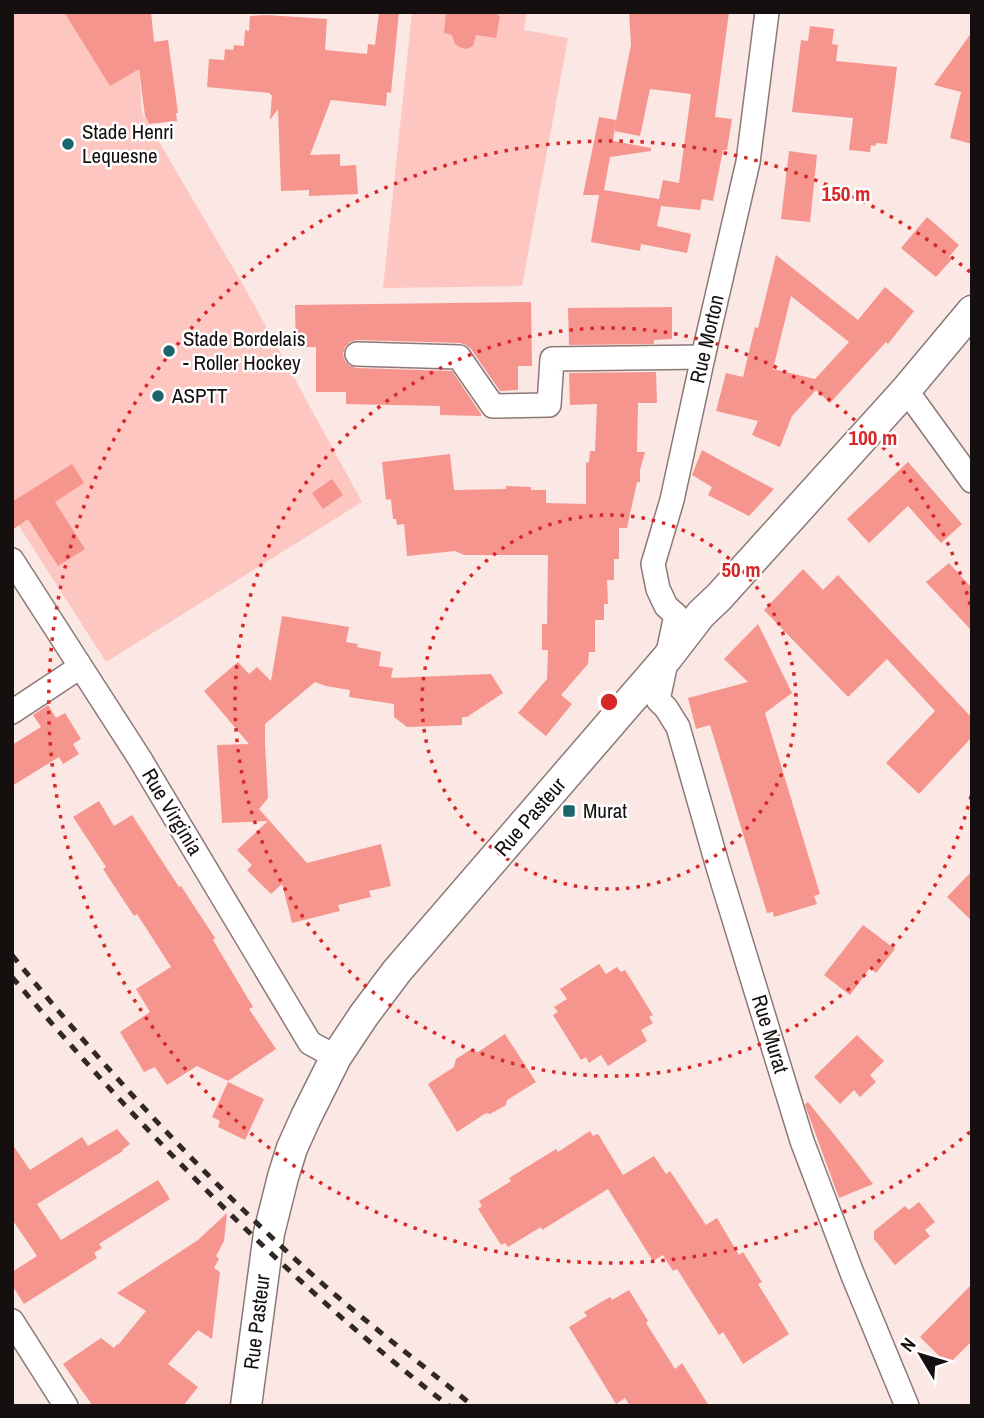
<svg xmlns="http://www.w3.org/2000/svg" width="984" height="1418" viewBox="0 0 984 1418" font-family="'Archivo Narrow',sans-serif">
	<rect width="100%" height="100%" fill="#fbe7e4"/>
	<!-- green -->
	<g fill="#fdc6c1">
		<polygon points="12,12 135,12 142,113 246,290 362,502 106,662 12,515"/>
		<polygon points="412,12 527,12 524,30 568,38 522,286 383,288"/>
	</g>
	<!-- building -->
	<g fill="#f5958e" fill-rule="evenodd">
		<polygon points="64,12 151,12 154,42 168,40 178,113 176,113 177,121 149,124 145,116 139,69 110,86"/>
		<polygon points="379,12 399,12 391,93 387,92 386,106 331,100 310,155 340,154 340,166 356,165 358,194 309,196 309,190 281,191 278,109 270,120 272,95 270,95 270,93 207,87 209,59 224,60 225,49 233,50 234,45 244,46 245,30 249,31 250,16 267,15 327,19 325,50 367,54 368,44 375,45"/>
		<polygon points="446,12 498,12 498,16 500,16 496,38 476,35 473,46 467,49 459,47 455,44 452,35 444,33"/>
		<polygon points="629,12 729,12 715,117 732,119 727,150 723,150 713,201 702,199 700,210 661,206 657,226 691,234 687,253 641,244 640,251 591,242 599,195 583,195 599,117 616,120 613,141 651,148 651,151 610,157 604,190 659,199 663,180 679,183 691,94 650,89 640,136 614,131 631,45"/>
		<polygon points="810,26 834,29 832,44 838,45 836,61 897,67 887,144 876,143 875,146 871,145 870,152 849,150 853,118 792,112 801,40 808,41"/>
		<polygon points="972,32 972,144 950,138 961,92 934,85"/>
		<polygon points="789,151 817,155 810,222 781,219"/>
		<polygon points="927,217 959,245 949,257 951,260 936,277 901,248"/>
		<path d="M776,255L858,320L885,287L914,311L888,344L886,342L830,403L816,390L792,416L780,447L752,435L758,421L716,411L726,373L743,377L755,327L758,328ZM791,296L849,342L815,379L773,369Z"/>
		<polygon points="531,302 532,366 518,366 518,390 500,391 471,349 466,345 460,343 357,340 350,342 345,347 343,354 345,361 349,365 356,368 452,371 481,414 481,416 440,415 440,406 346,404 346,392 316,392 316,347 296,347 295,305"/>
		<polygon points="672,307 672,339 654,340 654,344 569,345 568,308"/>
		<polygon points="656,372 657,403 638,403 637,452 645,452 640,470 640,482 637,482 627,528 619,528 619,559 614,559 614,580 607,580 608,604 604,604 604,620 595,620 595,652 589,652 588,664 561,695 572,704 546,736 518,713 547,679 548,650 542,650 542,624 547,624 548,555 464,555 455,551 407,556 404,524 397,525 396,519 393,519 391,499 386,500 382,462 450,454 454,490 506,489 506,486 531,487 531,490 546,490 546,503 586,504 586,463 589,462 590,451 595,451 597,404 570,405 569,373"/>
		<polygon points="702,450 738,470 774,489 749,516 708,495 712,487 692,475"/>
		<polygon points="908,462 962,524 941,543 908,506 869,543 847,519"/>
		<polygon points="72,464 84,483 55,502 85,549 58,566 28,519 12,530 12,502"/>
		<polygon points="332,479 343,495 323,509 312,493"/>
		<polygon points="949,563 972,588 972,631 926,582"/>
		<polygon points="803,569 823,590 838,575 972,718 972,737 919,794 886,763 935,711 887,659 848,697 764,610"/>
		<polygon points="282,616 349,627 346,642 358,644 357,647 381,652 379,666 393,668 391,678 491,674 503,693 467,717 462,717 462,725 407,727 394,717 394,704 349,697 350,690 326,686 315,682 265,724 265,744 268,798 259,809 307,863 381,844 391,886 369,891 371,897 338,905 340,911 292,923 282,884 271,894 247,870 252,865 237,850 268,821 222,823 217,745 249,744 204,691 238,662 249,674 257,667 271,681"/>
		<polygon points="758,624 792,693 765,713 820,894 814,896 817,904 774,917 773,912 767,913 710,725 696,729 688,698 748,682 724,659"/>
		<polygon points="48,705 56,718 65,713 81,739 73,744 79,754 63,764 59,757 12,786 12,745 41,727 33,715"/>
		<polygon points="99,801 114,826 132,815 179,887 181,886 215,938 213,940 253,1007 249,1009 276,1049 228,1081 197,1066 167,1085 155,1067 144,1072 120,1032 150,1012 136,989 171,967 137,914 134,916 103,869 106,867 73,817"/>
		<polygon points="972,871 972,921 947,897"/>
		<polygon points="863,925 895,949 876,973 870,968 850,995 824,975"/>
		<polygon points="599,964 606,974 617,967 621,972 625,970 653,1015 649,1017 653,1023 641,1030 647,1041 608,1066 601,1055 589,1063 586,1057 581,1060 553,1015 558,1012 554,1007 567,999 560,989"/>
		<polygon points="505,1034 536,1082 507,1100 506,1105 490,1114 486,1113 457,1132 428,1084 454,1067 456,1059 470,1050 478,1052"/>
		<polygon points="857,1035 884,1061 870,1075 876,1082 860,1097 854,1090 840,1104 814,1077"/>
		<polygon points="228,1082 264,1099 245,1140 218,1127 220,1121 212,1117"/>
		<polygon points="808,1102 853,1158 873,1184 839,1198 806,1108 805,1104"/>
		<polygon points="117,1129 130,1144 122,1150 123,1151 37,1204 61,1240 158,1180 170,1199 99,1244 102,1248 94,1253 97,1258 24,1304 12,1285 12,1272 37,1256 12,1219 12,1144 30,1170 82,1137 88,1146"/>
		<polygon points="590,1131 593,1136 598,1134 623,1175 654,1156 666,1174 670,1171 706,1225 717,1218 739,1255 743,1252 762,1282 758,1284 789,1334 743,1364 723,1332 719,1335 677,1269 673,1271 663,1255 653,1261 608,1189 542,1230 541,1227 508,1247 505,1243 501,1245 478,1209 482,1206 479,1201 511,1181 509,1178 556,1149 558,1152"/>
		<polygon points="919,1202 935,1222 925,1230 930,1236 895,1265 874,1239 874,1231 905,1206 909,1210"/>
		<polygon points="227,1213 224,1241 216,1256 219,1259 214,1268 220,1272 212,1339 198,1330 168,1364 198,1387 183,1406 93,1406 63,1364 101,1338 114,1348 117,1344 118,1345 146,1311 117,1293 198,1240"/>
		<polygon points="972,1284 972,1341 948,1365 920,1337"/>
		<polygon points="629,1290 648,1321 646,1323 675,1369 682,1363 709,1406 630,1406 625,1398 616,1404 569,1327 587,1316 584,1312 610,1297 612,1300"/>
	</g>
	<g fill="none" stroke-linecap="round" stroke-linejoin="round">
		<!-- minor casing -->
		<g stroke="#8b7977" stroke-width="26">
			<g id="minor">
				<polyline points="767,12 748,162 703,357 672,500 653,564 658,589 666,606 676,615 658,700 666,708 678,727 718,867 802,1141 852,1273 907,1406"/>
				<polyline points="357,354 459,357 493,406 549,405 552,359 703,357"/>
				<polyline points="906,390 972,481"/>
				<polyline points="12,560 140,759 310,1043 336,1057"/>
				<polyline points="12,712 80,667"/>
				<polyline points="12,1321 66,1406"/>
			</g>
		</g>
		<!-- tertiary casing -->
		<g stroke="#8b7977" stroke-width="33">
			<polyline id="tertiary" points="246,1406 269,1233 283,1177 292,1148 306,1117 336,1057 364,1015 397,971 667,658 701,614 719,597 906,390 972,311"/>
		</g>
		<!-- minor -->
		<use href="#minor" stroke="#fff" stroke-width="23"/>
		<!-- tertiary -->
		<use href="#tertiary" stroke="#fff" stroke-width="30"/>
		<!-- rail -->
		<g stroke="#302827" stroke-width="5" stroke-dasharray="9 9" stroke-linecap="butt">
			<path d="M12,955C107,1072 212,1186 325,1286C373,1328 424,1366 473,1406"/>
			<path d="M12,977C144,1133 287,1281 449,1406"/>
		</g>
	</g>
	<!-- distance rings -->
	<g fill="none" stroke="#d62828" stroke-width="3.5" stroke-dasharray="3.5 7">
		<circle cx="609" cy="702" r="187"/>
		<path d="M971 796A374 374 0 1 1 971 608"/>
		<path d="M970 1132A561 561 0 1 1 970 272"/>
	</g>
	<!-- markers -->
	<g fill="#19666d" stroke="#fff" stroke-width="2.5">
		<circle cx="68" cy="144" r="7"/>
		<circle cx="169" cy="351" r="7"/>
		<circle cx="158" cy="396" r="7"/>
		<rect x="562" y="804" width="14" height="14" rx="3.5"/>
	</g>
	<g text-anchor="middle" stroke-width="5" stroke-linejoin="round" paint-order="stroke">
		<!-- poi labels -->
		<g font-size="21" fill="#160f0f" stroke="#fff" text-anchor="start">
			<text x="82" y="139">Stade Henri<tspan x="82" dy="24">Lequesne</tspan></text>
			<text x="183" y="346">Stade Bordelais<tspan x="183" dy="24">- Roller Hockey</tspan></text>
			<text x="172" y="403">ASPTT</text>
			<text x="583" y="818">Murat</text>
		</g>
		<!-- street labels -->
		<g font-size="21" fill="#160f0f" stroke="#fff">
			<text transform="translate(707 339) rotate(-77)" y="7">Rue Morton</text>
			<text transform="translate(172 812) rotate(59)" y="7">Rue Virginia</text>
			<text transform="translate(530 817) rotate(-49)" y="7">Rue Pasteur</text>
			<text transform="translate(770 1034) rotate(73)" y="7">Rue Murat</text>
			<text transform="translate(257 1322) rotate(-83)" y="7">Rue Pasteur</text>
		</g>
	</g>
	<circle cx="609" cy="702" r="10" fill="#d62828" stroke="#fff" stroke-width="3.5"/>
	<g font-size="21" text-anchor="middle" font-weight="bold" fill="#d62828" stroke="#fff" stroke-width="5" stroke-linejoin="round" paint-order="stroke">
		<text x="846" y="201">150 m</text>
		<text x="873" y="445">100 m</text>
		<text x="741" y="577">50 m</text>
	</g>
	<!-- border -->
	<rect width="984" height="1418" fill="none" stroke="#160f0f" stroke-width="28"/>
	<!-- north arrow -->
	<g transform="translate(921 1355) rotate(308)" stroke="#ffffff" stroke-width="5" paint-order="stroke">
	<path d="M0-5L12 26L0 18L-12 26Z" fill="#160f0f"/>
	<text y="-10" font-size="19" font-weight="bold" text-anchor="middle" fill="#160f0f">N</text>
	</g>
</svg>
